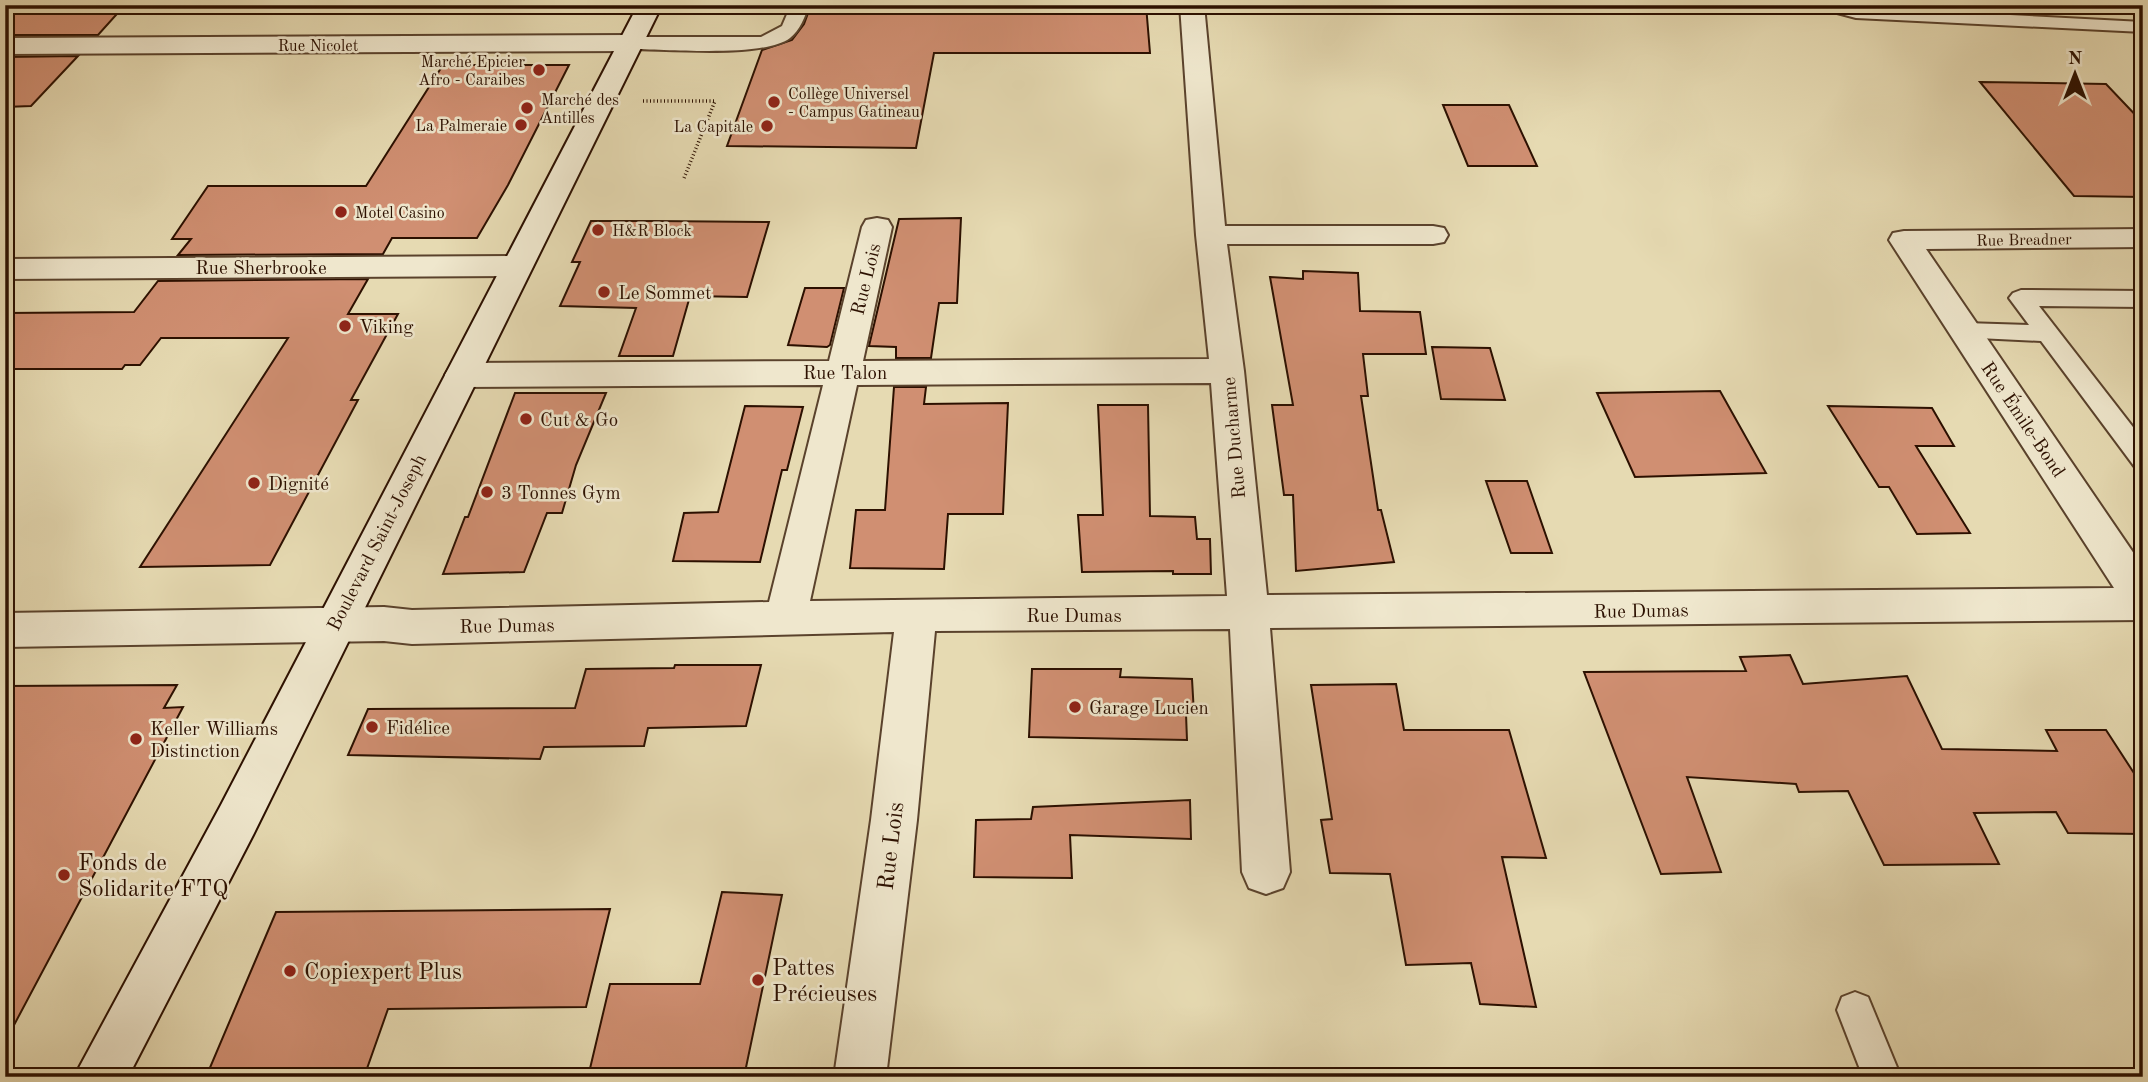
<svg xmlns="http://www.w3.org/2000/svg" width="2148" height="1082" viewBox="0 0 2148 1082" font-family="'Old Standard TT',serif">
	<rect width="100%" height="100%" fill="#e6dab2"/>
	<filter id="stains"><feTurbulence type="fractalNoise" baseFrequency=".00286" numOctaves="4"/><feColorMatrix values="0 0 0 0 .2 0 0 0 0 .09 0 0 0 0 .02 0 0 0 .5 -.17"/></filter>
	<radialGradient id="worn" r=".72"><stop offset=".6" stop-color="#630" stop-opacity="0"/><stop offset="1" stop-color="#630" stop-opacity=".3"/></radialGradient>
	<!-- building -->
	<g fill="#d08f72" stroke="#2c1000" stroke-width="2">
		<polygon points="5,5 125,5 98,35 5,35"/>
		<polygon points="811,5 1146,5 1150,53 934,53 916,148 727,146 762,50 792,40 804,24"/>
		<polygon points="78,56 31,106 5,107 5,57"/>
		<polygon points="443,65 569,65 508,185 477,238 392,238 383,254 178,255 191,239 172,239 208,186 366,186"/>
		<polygon points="1980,82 2106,84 2143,123 2143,197 2074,196"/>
		<polygon points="1443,105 1509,105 1537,166 1468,166"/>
		<polygon points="961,218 957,303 939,303 931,358 896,358 896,347 869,346 899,219"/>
		<polygon points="591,221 655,221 769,222 747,297 690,296 673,356 619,356 636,308 560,306 580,262 572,262"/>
		<polygon points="1303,271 1358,273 1360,311 1420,312 1426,354 1363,354 1368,396 1361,396 1378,510 1381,510 1394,562 1296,571 1293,495 1284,495 1272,405 1293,405 1270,277 1303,279"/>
		<polygon points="368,279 348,314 398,314 351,400 358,400 270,565 140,567 288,338 161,338 140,365 125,365 122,369 5,369 5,313 134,312 158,281"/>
		<polygon points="805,288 844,288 830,345 827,347 788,345"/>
		<polygon points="1432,347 1490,348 1505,400 1441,399"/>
		<polygon points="894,387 926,387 924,404 1008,403 1003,514 948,514 944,569 850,568 856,510 885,510"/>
		<polygon points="1720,391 1766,473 1635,477 1597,393"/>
		<polygon points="515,393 606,393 576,465 562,513 547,513 524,572 443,574 465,517 468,517"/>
		<polygon points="1098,405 1148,405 1150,516 1195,517 1197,539 1210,539 1211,574 1173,574 1173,571 1082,572 1078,515 1103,515"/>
		<polygon points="745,406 803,407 787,470 782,470 760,562 673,561 684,513 718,512"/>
		<polygon points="1828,406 1932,408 1954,446 1916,446 1970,533 1917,534 1889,487 1879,487"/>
		<polygon points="1486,481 1527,481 1552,553 1511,553"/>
		<polygon points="1790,655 1803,684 1907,676 1942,749 2057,751 2046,730 2106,730 2143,787 2143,834 2068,833 2056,812 1974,813 1999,864 1884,865 1848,791 1799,792 1796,784 1687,777 1721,872 1661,874 1584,672 1746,671 1740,657"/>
		<polygon points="675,665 761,665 746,726 648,728 644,746 544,747 540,759 348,755 368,709 575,708 586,669 674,668"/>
		<polygon points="1032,669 1121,669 1120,677 1192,679 1194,714 1186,714 1187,740 1029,737"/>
		<polygon points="1396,684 1404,730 1509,730 1546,858 1502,857 1536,1007 1480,1004 1471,963 1406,965 1390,874 1330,873 1321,820 1332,819 1311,685"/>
		<polygon points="177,685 164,708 183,707 5,1042 5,686"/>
		<polygon points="1190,800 1191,839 1070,835 1072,878 974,877 976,820 1031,819 1033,807"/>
		<polygon points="722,892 782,895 744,1077 588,1077 610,984 700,984"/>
		<polygon points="610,909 586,1007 388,1009 364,1077 206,1077 276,912"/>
	</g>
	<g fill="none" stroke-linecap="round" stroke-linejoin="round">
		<!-- service casing -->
		<g stroke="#5a422c" stroke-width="4">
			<g id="service">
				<path d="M791,5H809C805,17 800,30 790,38C764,58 666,49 630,49L621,43L630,37H761L782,26Z"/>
				<polygon points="1819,5 2143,22 2143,32 1856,18 1822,9"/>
				<polygon points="2021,290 2143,291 2143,307 2039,306 2143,440 2143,469 2134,466 2041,341 1957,337 1953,331 1957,325 1965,323 2029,325 2009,298 2013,293"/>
				<polygon points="1855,992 1868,997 1901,1077 1863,1077 1837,1010 1842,997"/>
			</g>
		</g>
		<!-- minor casing -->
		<g stroke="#5a422c" stroke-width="4">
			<g id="minor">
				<path d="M1180,5H1204L1225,226H1433L1444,228L1448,235L1444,242L1433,244H1227L1244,371L1267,595L2114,588L1889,240L1893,233L1904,231L2143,229V247L1926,249L2143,567V620L1270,628L1290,872L1283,888L1266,894L1249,888L1242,872L1230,629L935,631L917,820L886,1077H834L871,820L894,632L412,644L384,641L5,647V613L384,607L412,610L769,602L823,385L462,387L450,383L445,375L450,367L462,363L829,361L862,227L866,220L877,218L888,220L892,227L863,361L1209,359L1196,235ZM1211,383L1227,596L810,601L857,385Z"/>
				<polygon points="630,35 639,38 643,43 639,48 630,51 5,54 5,38"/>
				<polygon points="517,256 528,259 533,266 528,273 517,276 5,279 5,259"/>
			</g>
		</g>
		<!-- secondary casing -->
		<g stroke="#2c1000" stroke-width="4">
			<polygon id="secondary" points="638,5 662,5 253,835 128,1077 74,1077 221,805"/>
		</g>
		<!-- path -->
		<polyline stroke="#2c1000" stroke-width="3.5" stroke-dasharray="1 2.5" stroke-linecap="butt" points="643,101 715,101 684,178"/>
		<!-- service -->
		<use href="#service" fill="#efe7cd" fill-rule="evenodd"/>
		<!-- minor -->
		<use href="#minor" fill="#efe7cd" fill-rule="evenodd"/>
		<!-- secondary -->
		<use href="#secondary" fill="#efe7cd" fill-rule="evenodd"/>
	</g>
	<!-- markers -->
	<g fill="#8f2418" stroke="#efe7cd" stroke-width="2.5">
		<circle cx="539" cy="70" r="7"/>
		<circle cx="774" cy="102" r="7"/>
		<circle cx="527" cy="108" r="7"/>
		<circle cx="521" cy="125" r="7"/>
		<circle cx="767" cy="126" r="7"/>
		<circle cx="341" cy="212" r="7"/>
		<circle cx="598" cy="230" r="7"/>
		<circle cx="604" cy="292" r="7"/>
		<circle cx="345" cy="326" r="7"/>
		<circle cx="526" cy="419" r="7"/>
		<circle cx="254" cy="483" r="7"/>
		<circle cx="487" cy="492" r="7"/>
		<circle cx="1075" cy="707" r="7"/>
		<circle cx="372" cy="727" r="7"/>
		<circle cx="136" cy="739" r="7"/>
		<circle cx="64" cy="875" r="7"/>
		<circle cx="290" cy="971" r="7"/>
		<circle cx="758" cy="980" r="7"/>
	</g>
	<g text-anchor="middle" stroke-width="5" stroke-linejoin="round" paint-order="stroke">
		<!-- far-street labels -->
		<g font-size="16" fill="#2c1000" stroke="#efe7cd">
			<text x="318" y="51">Rue Nicolet</text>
			<text transform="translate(2024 239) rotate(-1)" y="6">Rue Breadner</text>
		</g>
		<!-- far-poi labels -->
		<g font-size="16" fill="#2c1000" stroke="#efe7cd" text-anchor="start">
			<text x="525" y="67" text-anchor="end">Marché Epicier<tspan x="525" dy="18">Afro - Caraibes</tspan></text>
			<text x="788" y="99">Collège Universel<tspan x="788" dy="18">- Campus Gatineau</tspan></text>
			<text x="541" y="105">Marché des<tspan x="541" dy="18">Antilles</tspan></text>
			<text x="507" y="131" text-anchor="end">La Palmeraie</text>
			<text x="753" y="132" text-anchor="end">La Capitale</text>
			<text x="355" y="218">Motel Casino</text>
			<text x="612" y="236">H&amp;R Block</text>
		</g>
		<!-- street labels -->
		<g font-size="19" fill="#2c1000" stroke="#efe7cd">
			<text x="261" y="274">Rue Sherbrooke</text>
			<text transform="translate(865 279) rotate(-76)" y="7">Rue Lois</text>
			<text x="845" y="379">Rue Talon</text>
			<text transform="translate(2024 419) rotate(56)" y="7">Rue Émile-Bond</text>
			<text transform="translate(1233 438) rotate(-95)" y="7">Rue Ducharme</text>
			<text transform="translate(376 542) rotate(-63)" y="7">Boulevard Saint-Joseph</text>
			<text transform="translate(1641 610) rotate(-1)" y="7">Rue Dumas</text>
			<text x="1074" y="622">Rue Dumas</text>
			<text transform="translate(507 625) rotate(-1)" y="7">Rue Dumas</text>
		</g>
		<!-- poi labels -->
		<g font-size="19" fill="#2c1000" stroke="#efe7cd" text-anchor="start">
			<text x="618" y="299">Le Sommet</text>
			<text x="359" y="333">Viking</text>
			<text x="540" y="426">Cut &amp; Go</text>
			<text x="268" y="490">Dignité</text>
			<text x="501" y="499">3 Tonnes Gym</text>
			<text x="1089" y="714">Garage Lucien</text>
			<text x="386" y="734">Fidélice</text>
			<text x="150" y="735">Keller Williams<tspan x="150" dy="22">Distinction</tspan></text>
		</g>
		<!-- near-street labels -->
		<g font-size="23" fill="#2c1000" stroke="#efe7cd">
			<text transform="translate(890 846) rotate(-83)" y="8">Rue Lois</text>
		</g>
		<!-- near-poi labels -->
		<g font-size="23" fill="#2c1000" stroke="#efe7cd" text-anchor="start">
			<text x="78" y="870">Fonds de<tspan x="78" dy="26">Solidarite FTQ</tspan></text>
			<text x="772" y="975">Pattes<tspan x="772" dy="26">Précieuses</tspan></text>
			<text x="304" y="979">Copiexpert Plus</text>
		</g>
	</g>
	<!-- margin -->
	<rect width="2148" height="1082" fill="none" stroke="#e6dab2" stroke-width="28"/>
	<rect x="7" y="7" width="2134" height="1068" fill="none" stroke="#2c1000" stroke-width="3.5"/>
	<rect x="14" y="14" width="2120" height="1054" fill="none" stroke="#2c1000" stroke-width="2"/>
	<!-- north arrow -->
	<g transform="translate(2075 74)" stroke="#efe7cd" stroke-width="5" paint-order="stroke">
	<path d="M0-5L12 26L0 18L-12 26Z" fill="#2c1000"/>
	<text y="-10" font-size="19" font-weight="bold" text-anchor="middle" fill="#2c1000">N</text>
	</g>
	<rect width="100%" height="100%" filter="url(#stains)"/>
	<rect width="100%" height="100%" fill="url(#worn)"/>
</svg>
